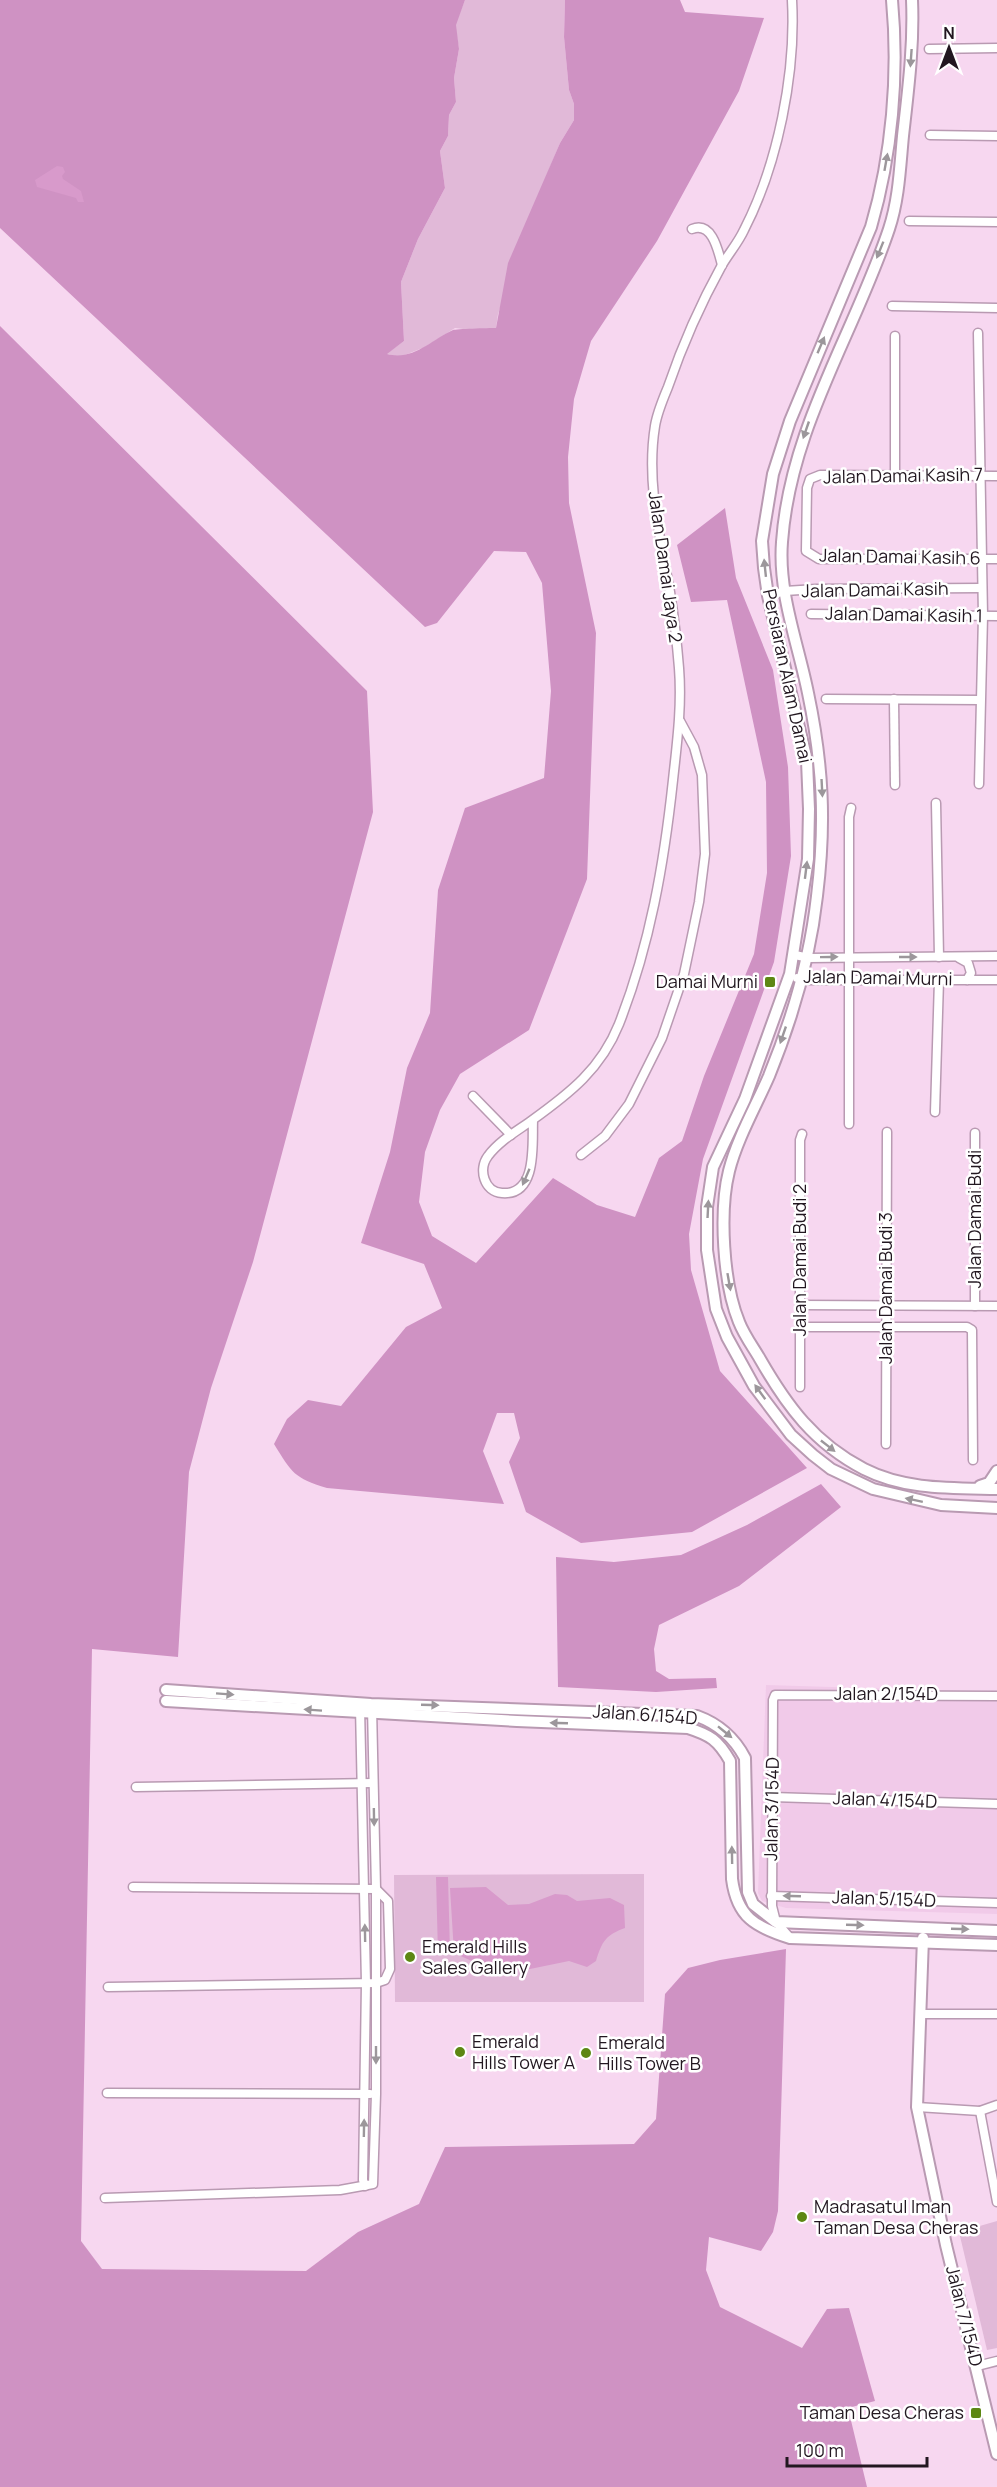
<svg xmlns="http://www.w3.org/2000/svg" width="997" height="2487" viewBox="0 0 997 2487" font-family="Manrope,sans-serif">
	<rect width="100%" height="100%" fill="#f7d7f0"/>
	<!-- built -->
	<polygon fill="#f1cae9" points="766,1685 997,1692 997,1914 786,1908 762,1901 758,1893"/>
	<!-- green -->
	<g fill="#e1b9d8">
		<polygon points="465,0 565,0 564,37 569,90 574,104 574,120 560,143 545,179 498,314 496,328 472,330 455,328 425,347 400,357 386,354 404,341 401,282 418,239 445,188 440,151 448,136 449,115 456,102 454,78 459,49 455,25"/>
		<polygon points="644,1874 644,2002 395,2002 394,1875"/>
		<polygon points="997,2221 997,2348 987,2350 959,2232"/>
	</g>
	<!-- forest -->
	<g fill="#cf92c3">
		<path d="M0,0H465L456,25L459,49L454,78L456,102L449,115L448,136L440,151L445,188L418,239L401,282L404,341L387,354C413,361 431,340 453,330C456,329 488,328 496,328L508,263L560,143L574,120V104L569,90L564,37L565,0H680L685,12L764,18L739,91L657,241L591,341L574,399L568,457L569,503L596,633L587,879L529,1030L460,1074L440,1110L425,1152L419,1202L432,1236L476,1263L553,1178L597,1205L635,1217L659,1158L682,1141L704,1076L754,954L767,873L766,782L727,600L691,602L677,545L725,508L736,578L773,670L788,767L791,856L774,962L703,1159L689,1234L691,1270L720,1371L807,1468L692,1532L581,1543L526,1512L509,1462L520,1438L514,1413H497L483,1451L504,1504L327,1488C294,1478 292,1473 274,1444L287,1419L308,1400L341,1406L406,1327L442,1308L424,1264L361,1243L390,1152L407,1068L430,1013L438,890L465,808L544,778L551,691L542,583L526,552L494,551L437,623L425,627L0,228Z"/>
		<polygon points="0,326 367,691 373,812 253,1262 211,1388 189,1472 178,1657 92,1649 81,2241 102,2269 306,2271 358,2232 419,2204 445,2147 634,2144 656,2119 665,1994 688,1968 720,1960 786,1949 778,2211 773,2232 761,2251 709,2237 706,2270 720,2307 802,2348 827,2309 849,2308 875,2401 848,2408 867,2487 0,2487"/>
		<polygon points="821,1484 841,1507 739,1586 659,1625 654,1649 656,1671 669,1679 716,1678 717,1688 656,1692 558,1687 556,1557 614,1562 681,1555 747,1525"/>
	</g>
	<!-- water -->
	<g fill="#d89acb">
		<polygon points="57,166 63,167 65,172 62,176 63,179 81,191 84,202 78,202 76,198 37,187 35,180"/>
		<polygon points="436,1877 448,1877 450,1953 438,1954"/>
		<path d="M486,1887L508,1905L529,1904L555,1894L567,1895L577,1901L610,1898L624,1905L625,1928C606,1935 602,1941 596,1961L587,1967L569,1961L530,1969L494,1971L454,1953L450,1888Z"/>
	</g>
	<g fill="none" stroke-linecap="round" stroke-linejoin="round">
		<!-- minor casing -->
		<g stroke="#b99ab2" stroke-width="11">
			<g id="minor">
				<polyline points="929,49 997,48"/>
				<polyline points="930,135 997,136"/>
				<polyline points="909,221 997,222"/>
				<path d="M692,229C712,221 718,250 722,265"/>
				<polyline points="892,306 997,308"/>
				<polyline points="978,333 983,616 979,784"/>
				<polyline points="895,336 895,476"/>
				<polyline points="997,476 820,475 810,479 807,488 806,551 819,559 997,559"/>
				<polyline points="768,596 785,591 816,589 982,588"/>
				<polyline points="811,614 997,616"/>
				<polyline points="826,699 980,700"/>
				<polyline points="894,699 895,785"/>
				<polyline points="936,803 939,957"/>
				<polyline points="795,955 809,958 997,956"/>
				<polyline points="959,958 968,963 971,973 967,980"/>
				<polyline points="797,978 803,980 997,980"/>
				<polyline points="473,1096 511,1135"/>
				<polyline points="935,1112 939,980"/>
				<path d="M533,1120C532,1143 538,1196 502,1193C484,1192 478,1169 488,1156C499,1141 517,1131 531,1121C570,1093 601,1069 619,1024C650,945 664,864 673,780C677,743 682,706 679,668C677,643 674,617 670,592C660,537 646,482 655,426C657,413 663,399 668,387C682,346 701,303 722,265C729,253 738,243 744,230C778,164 796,73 792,0"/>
				<polyline points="849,1124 849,817 851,808"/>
				<polyline points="581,1155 605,1136 629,1104 662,1038 684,974 699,902 705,854 702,775 694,747 680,721"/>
				<polyline points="800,1305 997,1306"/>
				<polyline points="975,1306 975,1133"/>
				<polyline points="800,1327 967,1327 972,1330 973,1460"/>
				<polyline points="800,1387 800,1140 802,1134"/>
				<polyline points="886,1444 887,1132"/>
				<polyline points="360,1707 366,1983 363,2180 365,2186"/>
				<polyline points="136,1787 373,1783"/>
				<polyline points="772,1797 997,1804"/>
				<polyline points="771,1896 997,1903"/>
				<polyline points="790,1938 776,1922 772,1906 773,1700 775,1695 997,1696"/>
				<polyline points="108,1987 376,1983 385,1980 390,1969 388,1901 376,1889 133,1887"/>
				<polyline points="920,2014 997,2014"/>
				<polyline points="107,2093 370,2094"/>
				<polyline points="917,2107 980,2111 997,2105"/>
				<polyline points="980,2111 997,2202"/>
				<polyline points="105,2198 340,2190 373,2184 376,2094 376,1889 372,1707"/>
				<polyline points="977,2366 997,2361"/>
			</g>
		</g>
		<!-- tertiary casing -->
		<g stroke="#b99ab2" stroke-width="14">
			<g id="tertiary">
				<path d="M892,0C899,75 892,155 871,227L790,421L773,474L762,541L764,568L768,596L807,761L809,809L808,859L790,974L745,1099L713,1167L707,1207V1250L716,1309L727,1337L754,1386L791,1435L813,1455L831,1469L873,1489L941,1505L997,1508"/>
				<path d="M912,0C914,46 908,91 903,136C900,167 899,199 889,229C854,334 790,428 782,542C778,593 798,643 808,693C823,764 826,823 817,896C810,959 793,1017 769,1076C756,1106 737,1139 729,1171C719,1211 723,1283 739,1322C744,1335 753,1347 760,1359C787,1406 814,1443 864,1469C905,1490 951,1488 997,1489"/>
				<polyline points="980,1486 989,1483 997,1471"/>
				<path d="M166,1690L371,1704L697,1716C719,1724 734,1737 745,1758L748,1892L753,1904L776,1922L997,1931"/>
				<path d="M166,1701L517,1721L688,1728C710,1735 718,1740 730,1761L732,1879C737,1917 755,1927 790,1938L997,1945"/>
				<polyline points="923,1938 917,2107 946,2245 997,2454"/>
			</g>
		</g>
		<!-- minor -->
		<use href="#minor" stroke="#fff" stroke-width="8"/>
		<!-- tertiary -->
		<use href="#tertiary" stroke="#fff" stroke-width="10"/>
	</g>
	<!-- one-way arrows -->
	<defs><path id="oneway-solid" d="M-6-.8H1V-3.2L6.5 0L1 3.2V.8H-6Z" transform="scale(1.5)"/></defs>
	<g fill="#9c979b">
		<use href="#oneway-solid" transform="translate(911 58) rotate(94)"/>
		<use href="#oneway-solid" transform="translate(886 162) rotate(-80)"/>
		<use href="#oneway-solid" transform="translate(880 250) rotate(112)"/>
		<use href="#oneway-solid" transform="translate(821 345) rotate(-67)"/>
		<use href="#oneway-solid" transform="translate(806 430) rotate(109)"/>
		<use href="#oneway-solid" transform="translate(765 568) rotate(-96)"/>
		<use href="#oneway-solid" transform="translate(822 788) rotate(87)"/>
		<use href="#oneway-solid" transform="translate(806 870) rotate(-83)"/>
		<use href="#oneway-solid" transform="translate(829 957) rotate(-1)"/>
		<use href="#oneway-solid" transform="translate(908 957)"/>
		<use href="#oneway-solid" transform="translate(783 1035) rotate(109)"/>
		<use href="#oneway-solid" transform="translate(526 1177) rotate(113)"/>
		<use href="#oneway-solid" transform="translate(708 1209) rotate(-87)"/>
		<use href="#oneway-solid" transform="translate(729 1282) rotate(80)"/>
		<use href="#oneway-solid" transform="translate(760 1392) rotate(-126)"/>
		<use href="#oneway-solid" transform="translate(828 1446) rotate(38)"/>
		<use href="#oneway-solid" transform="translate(914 1500) rotate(-168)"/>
		<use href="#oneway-solid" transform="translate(225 1694) rotate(4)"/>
		<use href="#oneway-solid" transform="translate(430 1705) rotate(2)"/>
		<use href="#oneway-solid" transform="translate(313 1710) rotate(-176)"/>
		<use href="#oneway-solid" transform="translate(559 1723) rotate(-178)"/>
		<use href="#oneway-solid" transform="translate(725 1732) rotate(39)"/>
		<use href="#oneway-solid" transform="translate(374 1817) rotate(89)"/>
		<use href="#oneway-solid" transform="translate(732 1855) rotate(-91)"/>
		<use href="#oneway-solid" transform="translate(792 1896) rotate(-178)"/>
		<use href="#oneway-solid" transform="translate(855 1925) rotate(2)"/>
		<use href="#oneway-solid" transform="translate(960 1929) rotate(2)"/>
		<use href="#oneway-solid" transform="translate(365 1933) rotate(-91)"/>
		<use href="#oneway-solid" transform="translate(376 2055) rotate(90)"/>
		<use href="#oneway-solid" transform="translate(364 2128) rotate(-89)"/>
	</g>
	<!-- markers -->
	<g fill="#5d8713" stroke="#fff" stroke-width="2">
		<rect x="764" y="976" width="12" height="12" rx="3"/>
		<circle cx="410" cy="1957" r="6"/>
		<circle cx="460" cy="2052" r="6"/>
		<circle cx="586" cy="2053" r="6"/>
		<circle cx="802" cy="2217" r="6"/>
		<rect x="970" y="2407" width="12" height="12" rx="3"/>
	</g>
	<g text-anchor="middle" stroke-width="5" stroke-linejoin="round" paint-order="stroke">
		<!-- street labels -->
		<g font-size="18" fill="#221720" stroke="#fff">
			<text transform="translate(903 476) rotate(-1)" y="6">Jalan Damai Kasih 7</text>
			<text transform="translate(900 557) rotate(1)" y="6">Jalan Damai Kasih 6</text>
			<text transform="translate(665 567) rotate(82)" y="6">Jalan Damai Jaya 2</text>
			<text transform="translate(875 590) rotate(-1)" y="6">Jalan Damai Kasih</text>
			<text transform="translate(904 615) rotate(1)" y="6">Jalan Damai Kasih 1</text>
			<text transform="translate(787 676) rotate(78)" y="6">Persiaran Alam Damai</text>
			<text transform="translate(878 978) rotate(1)" y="6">Jalan Damai Murni</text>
			<text transform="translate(975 1219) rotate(-90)" y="6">Jalan Damai Budi</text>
			<text transform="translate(800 1260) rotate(-90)" y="6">Jalan Damai Budi 2</text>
			<text transform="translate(886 1288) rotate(-90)" y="6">Jalan Damai Budi 3</text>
			<text x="886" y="1700">Jalan 2/154D</text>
			<text transform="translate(645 1715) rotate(4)" y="6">Jalan 6/154D</text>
			<text transform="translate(885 1800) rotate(2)" y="6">Jalan 4/154D</text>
			<text transform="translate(772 1809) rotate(-89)" y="6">Jalan 3/154D</text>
			<text transform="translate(884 1899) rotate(2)" y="6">Jalan 5/154D</text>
			<text transform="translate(964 2316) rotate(76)" y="6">Jalan 7/154D</text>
		</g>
		<!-- poi labels -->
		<g font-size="18" fill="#221720" stroke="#fff" text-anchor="start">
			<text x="758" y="988" text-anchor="end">Damai Murni</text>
			<text x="422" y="1953">Emerald Hills<tspan x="422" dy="21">Sales Gallery</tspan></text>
			<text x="472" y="2048">Emerald<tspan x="472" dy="21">Hills Tower A</tspan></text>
			<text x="598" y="2049">Emerald<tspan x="598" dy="21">Hills Tower B</tspan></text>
			<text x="814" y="2213">Madrasatul Iman<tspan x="814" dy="21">Taman Desa Cheras</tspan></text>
			<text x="964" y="2419" text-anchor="end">Taman Desa Cheras</text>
		</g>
	</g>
	<!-- north arrow -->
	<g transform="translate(949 48)" stroke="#ffffff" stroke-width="4.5" paint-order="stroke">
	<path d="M0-4.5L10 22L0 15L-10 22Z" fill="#221720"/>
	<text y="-9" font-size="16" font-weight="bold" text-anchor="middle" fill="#221720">N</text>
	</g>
	<!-- scale -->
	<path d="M787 2457v9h140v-9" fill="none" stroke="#221720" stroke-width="3"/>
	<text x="796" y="2457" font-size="18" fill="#221720" stroke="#ffffff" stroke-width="4.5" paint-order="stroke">100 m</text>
</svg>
